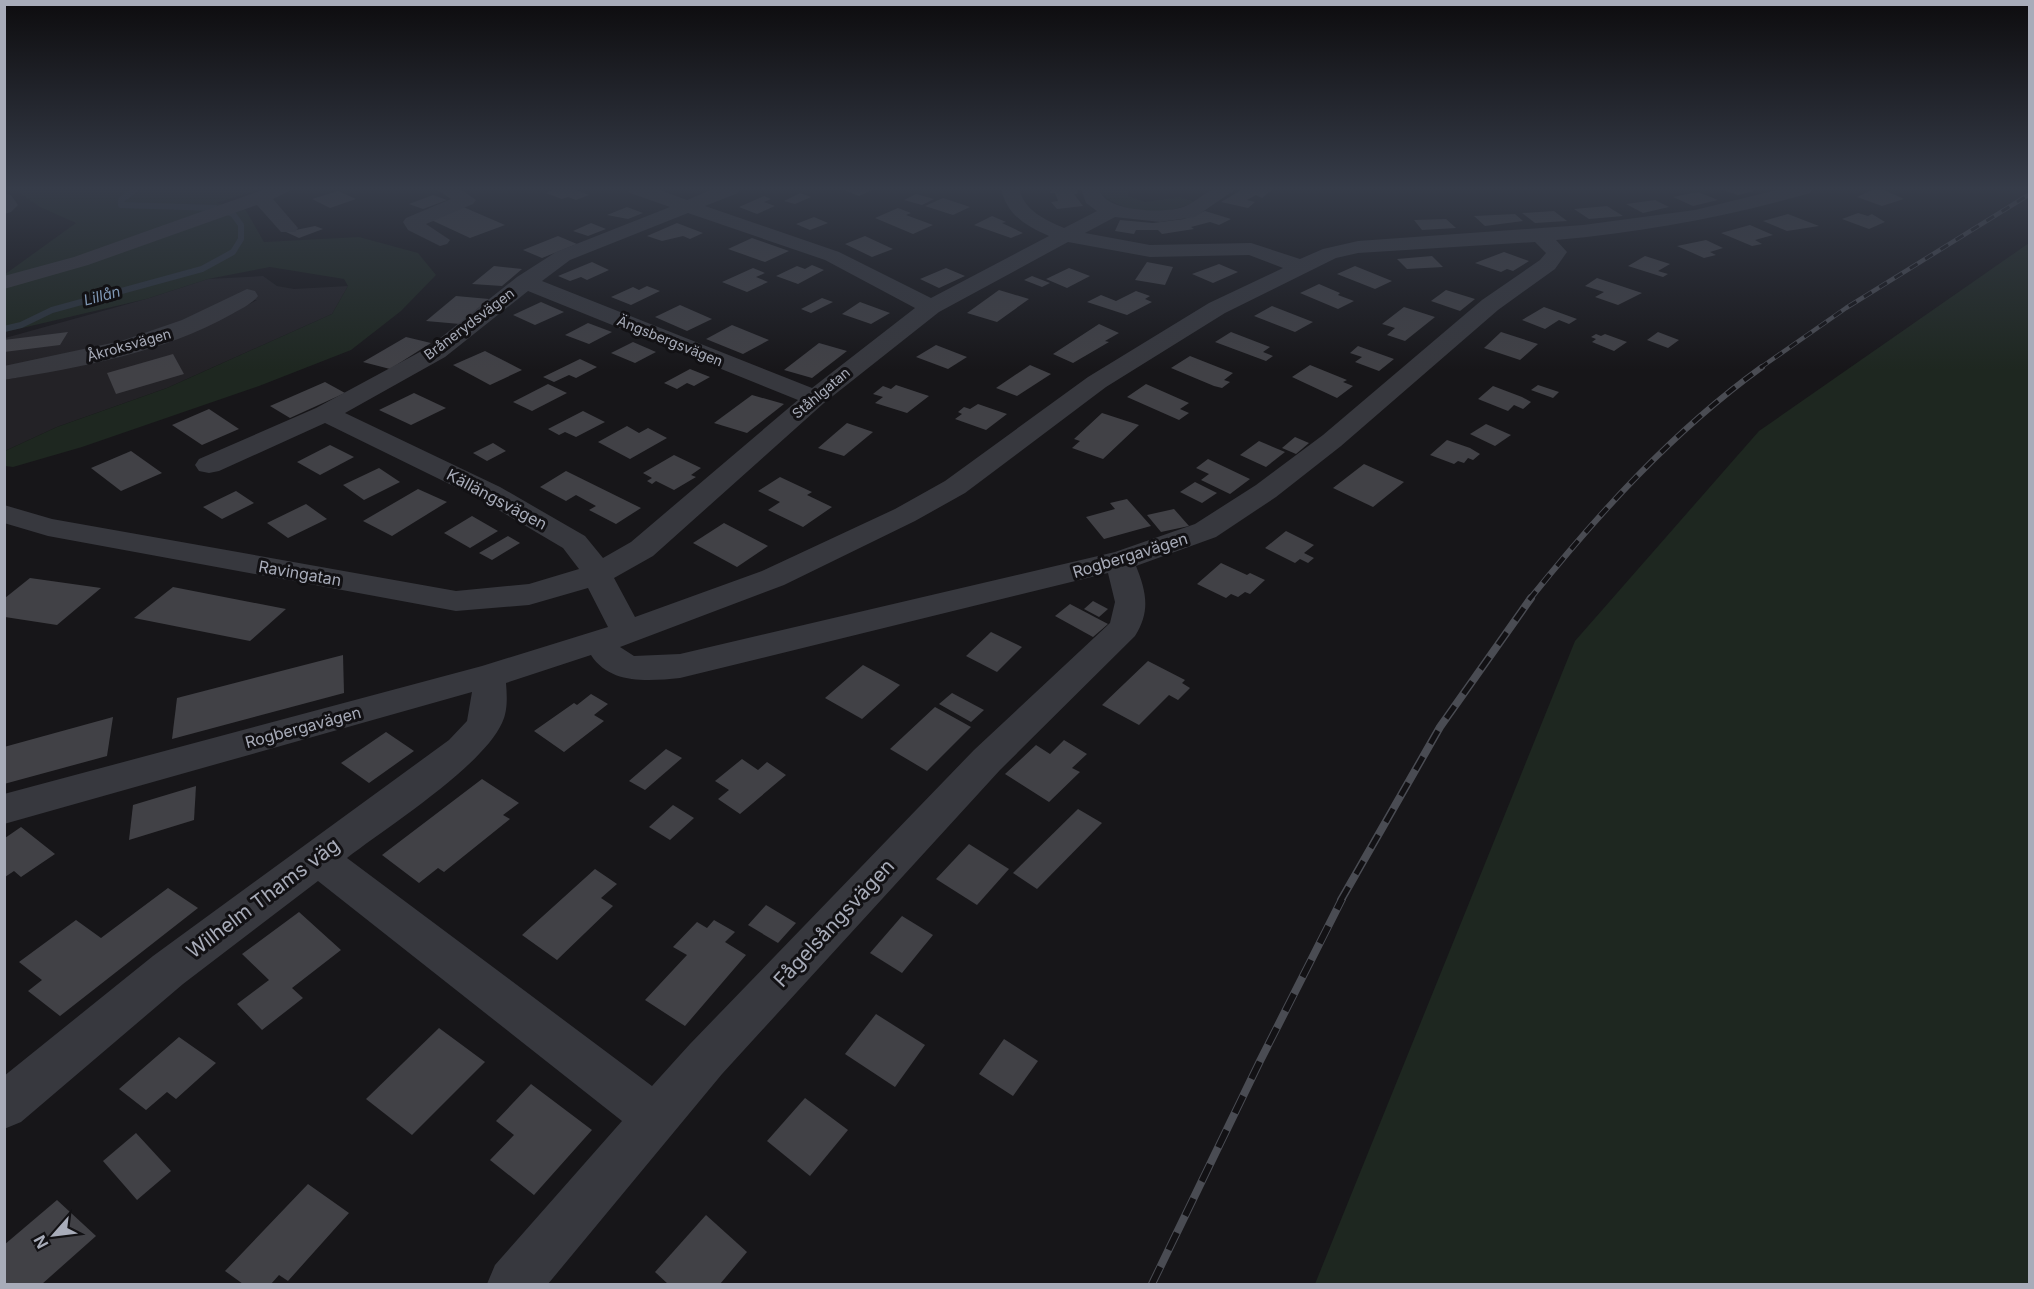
<svg xmlns="http://www.w3.org/2000/svg" width="2034" height="1289" viewBox="0 0 2034 1289" font-family="Inter,sans-serif">
	<rect width="100%" height="100%" fill="#171619"/>
	<!-- built -->
	<polygon fill="#232226" points="263,276 277,286 294,289 348,286 332,314 167,388 57,427 5,451 5,380 92,362 186,332 227,316 257,300 231,300 193,318 104,347 5,367 5,338 146,299 208,279"/>
	<!-- green -->
	<g fill="#1e2720">
		<polygon points="27,189 262,189 216,203 244,207 264,242 359,237 418,253 436,275 401,311 351,350 259,386 82,447 13,467 5,466 5,451 57,427 167,388 332,314 348,286 344,279 270,267 208,279 146,299 5,332 4,275 76,223 38,206 19,192"/>
		<path d="M1100,189H1128V196L1145,202L1180,197L1195,202C1162,216 1130,216 1101,194Z"/>
		<polygon points="2029,243 2029,1284 1315,1284 1575,641 1759,431"/>
	</g>
	<g fill="none" stroke-linecap="round" stroke-linejoin="round">
		<!-- stream -->
		<polyline stroke="#2c343d" stroke-width="6" points="4,329 21,325 52,310 202,269 233,252 241,239 241,225 233,214 216,208 121,205 121,200 136,189"/>
	</g>
	<!-- building -->
	<g fill="#414146">
		<polygon points="555,189 574,189 589,195 576,200 568,197 562,199 546,193"/>
		<polygon points="842,189 874,189 859,196"/>
		<polygon points="1051,189 1078,189 1077,194 1074,194 1083,206 1057,209 1051,202 1058,201 1055,193 1050,193"/>
		<polygon points="1243,189 1273,189 1262,198 1256,195 1247,200 1255,202 1248,208 1221,202"/>
		<polygon points="1750,189 1754,191 1738,195 1723,190"/>
		<polygon points="1874,189 1882,189 1904,199 1882,206 1857,197"/>
		<polygon points="338,191 356,199 330,208 312,199"/>
		<polygon points="1698,192 1718,200 1693,206 1673,197"/>
		<polygon points="800,193 811,197 795,204 784,201"/>
		<polygon points="916,194 934,199 922,205 904,200"/>
		<polygon points="433,195 447,200 423,209 409,204"/>
		<polygon points="764,196 771,199 764,202 775,206 757,214 739,207"/>
		<polygon points="943,198 970,207 953,215 925,206"/>
		<polygon points="1655,200 1669,207 1643,213 1626,204"/>
		<polygon points="461,206 505,225 470,238 427,218"/>
		<polygon points="1607,206 1623,216 1589,219 1574,209"/>
		<polygon points="627,207 643,213 628,219 607,215"/>
		<polygon points="898,208 911,213 906,215 933,225 913,234 875,218"/>
		<polygon points="1205,211 1231,219 1219,225 1210,222 1191,227 1194,229 1162,234 1158,230 1136,230 1134,234 1115,231 1120,220 1153,223 1184,219"/>
		<polygon points="1554,211 1567,221 1535,223 1522,213"/>
		<polygon points="1858,213 1868,216 1872,214 1885,222 1869,229 1842,219"/>
		<polygon points="1515,214 1523,221 1485,226 1474,216"/>
		<polygon points="1788,214 1819,226 1787,231 1763,221"/>
		<polygon points="992,216 1006,222 1002,223 1023,233 1011,238 974,225"/>
		<polygon points="814,217 828,223 810,230 796,224"/>
		<polygon points="1446,219 1456,228 1422,230 1414,220"/>
		<polygon points="591,223 606,229 588,236 573,231"/>
		<polygon points="677,223 703,233 690,239 683,236 662,241 647,236"/>
		<polygon points="1750,225 1773,235 1755,240 1762,244 1752,246 1721,233"/>
		<polygon points="315,226 323,229 299,238 286,232"/>
		<polygon points="558,236 577,244 542,258 523,250"/>
		<polygon points="865,236 893,249 872,257 845,244"/>
		<polygon points="752,238 789,251 765,262 728,249"/>
		<polygon points="1706,240 1723,248 1710,252 1716,255 1704,258 1677,246"/>
		<polygon points="1504,252 1529,261 1513,271 1507,269 1501,272 1475,263"/>
		<polygon points="1432,256 1443,267 1407,269 1397,259"/>
		<polygon points="1645,256 1670,264 1658,271 1668,274 1663,277 1628,266"/>
		<polygon points="592,262 609,270 587,280 581,277 570,281 558,276"/>
		<polygon points="1147,262 1173,267 1165,285 1135,280"/>
		<polygon points="1219,264 1238,272 1213,283 1192,274"/>
		<polygon points="812,265 824,270 798,284 776,276 797,266 805,269"/>
		<polygon points="494,266 522,269 502,286 472,284"/>
		<polygon points="1355,266 1392,281 1375,289 1337,274"/>
		<polygon points="753,268 765,273 756,277 768,282 747,292 722,282"/>
		<polygon points="946,268 965,276 939,288 920,279"/>
		<polygon points="1069,268 1090,276 1067,288 1046,279"/>
		<polygon points="1032,276 1050,283 1042,287 1024,280"/>
		<polygon points="1597,278 1642,293 1618,305 1595,297 1604,292 1585,286"/>
		<polygon points="1319,284 1340,293 1338,295 1354,301 1338,309 1300,293"/>
		<polygon points="647,286 660,291 631,305 611,297 633,287 639,290"/>
		<polygon points="999,290 1029,299 997,322 967,313"/>
		<polygon points="1446,290 1475,299 1460,311 1431,301"/>
		<polygon points="1136,291 1150,296 1145,299 1152,302 1127,315 1087,302 1101,295 1116,301"/>
		<polygon points="456,296 489,299 460,324 426,321"/>
		<polygon points="822,298 833,302 811,313 801,309"/>
		<polygon points="541,302 564,312 535,325 513,315"/>
		<polygon points="860,302 890,313 871,324 842,314"/>
		<polygon points="680,305 712,319 687,331 655,317"/>
		<polygon points="1272,306 1313,322 1295,332 1254,316"/>
		<polygon points="1404,307 1435,317 1405,341 1387,335 1395,328 1382,324"/>
		<polygon points="1544,307 1577,319 1569,324 1559,320 1545,329 1522,320"/>
		<polygon points="588,323 612,332 589,344 565,335"/>
		<polygon points="1099,324 1119,333 1105,341 1109,342 1073,363 1053,354"/>
		<polygon points="732,325 769,340 743,354 706,339"/>
		<polygon points="68,332 60,345 4,352 4,340"/>
		<polygon points="1231,332 1270,347 1263,352 1273,356 1266,361 1215,342"/>
		<polygon points="1501,332 1538,344 1520,360 1484,348"/>
		<polygon points="1658,332 1679,340 1668,348 1647,340"/>
		<polygon points="1596,334 1601,336 1605,334 1627,342 1614,351 1592,342 1596,339 1591,337"/>
		<polygon points="406,337 431,343 390,369 363,362"/>
		<polygon points="633,342 656,352 635,363 611,353"/>
		<polygon points="819,343 847,351 812,378 784,370"/>
		<polygon points="936,345 967,357 948,369 916,357"/>
		<polygon points="1358,346 1394,359 1379,371 1355,362 1362,357 1350,353"/>
		<polygon points="485,351 522,370 490,385 453,365"/>
		<polygon points="173,354 184,374 116,394 107,373"/>
		<polygon points="1190,356 1233,373 1224,380 1230,382 1222,388 1214,386 1171,368"/>
		<polygon points="580,359 597,367 576,378 569,375 554,382 543,377"/>
		<polygon points="1030,365 1051,374 1017,396 996,388"/>
		<polygon points="1310,365 1347,380 1343,382 1353,386 1337,398 1292,377"/>
		<polygon points="690,369 710,377 694,386 687,383 677,389 664,383"/>
		<polygon points="325,382 345,393 290,418 270,406"/>
		<polygon points="548,384 567,393 532,411 513,402"/>
		<polygon points="1146,384 1189,403 1180,409 1189,413 1179,420 1127,397"/>
		<polygon points="896,385 929,396 907,413 875,403 883,397 873,394 883,386 891,389"/>
		<polygon points="1538,385 1559,392 1553,398 1531,390"/>
		<polygon points="1493,386 1522,397 1531,402 1523,409 1514,405 1508,411 1478,399"/>
		<polygon points="414,393 446,408 411,425 379,410"/>
		<polygon points="752,395 784,404 747,433 714,423"/>
		<polygon points="978,404 1007,414 986,430 955,419 962,414 958,412 964,407 970,409"/>
		<polygon points="209,409 239,429 202,445 172,425"/>
		<polygon points="583,411 605,422 576,437 565,432 559,435 548,429"/>
		<polygon points="1102,413 1139,425 1103,459 1072,448 1080,441 1074,439"/>
		<polygon points="847,423 873,432 844,456 818,448"/>
		<polygon points="1486,424 1511,435 1495,446 1470,434"/>
		<polygon points="627,426 639,433 648,428 667,438 630,459 598,442"/>
		<polygon points="1295,437 1309,443 1296,454 1282,448"/>
		<polygon points="1447,440 1470,448 1480,454 1473,460 1468,458 1464,463 1458,461 1454,464 1430,455"/>
		<polygon points="1259,441 1285,452 1266,467 1240,455"/>
		<polygon points="493,443 506,451 487,461 473,453"/>
		<polygon points="330,445 354,457 320,475 297,462"/>
		<polygon points="131,451 162,473 121,491 91,468"/>
		<polygon points="674,455 701,468 691,475 696,477 674,490 656,481 652,484 647,481 652,478 643,473"/>
		<polygon points="1208,459 1250,479 1230,494 1201,480 1209,474 1196,468"/>
		<polygon points="1364,464 1404,482 1373,507 1333,488"/>
		<polygon points="379,468 400,482 364,500 343,485"/>
		<polygon points="566,471 641,508 616,524 589,510 596,506 576,495 566,501 540,487"/>
		<polygon points="780,477 812,492 807,495 832,507 803,527 768,510 780,502 758,491"/>
		<polygon points="1195,482 1217,493 1202,503 1180,492"/>
		<polygon points="418,489 447,502 392,536 363,521"/>
		<polygon points="236,491 254,503 222,519 203,507"/>
		<polygon points="1127,499 1151,526 1104,539 1086,517 1115,509 1110,503"/>
		<polygon points="306,504 327,519 288,538 267,523"/>
		<polygon points="1174,509 1189,526 1161,532 1147,515"/>
		<polygon points="472,516 498,531 470,548 444,533"/>
		<polygon points="724,523 768,546 737,567 693,543"/>
		<polygon points="1286,531 1314,545 1304,553 1314,558 1308,563 1300,559 1295,563 1265,548"/>
		<polygon points="508,536 520,543 492,560 479,553"/>
		<polygon points="1221,563 1247,575 1250,573 1265,580 1250,594 1245,592 1238,597 1231,594 1226,598 1197,584"/>
		<polygon points="30,578 101,588 57,625 5,617 5,598"/>
		<polygon points="173,587 286,609 250,641 134,618"/>
		<polygon points="1093,601 1108,609 1099,617 1084,609"/>
		<polygon points="1070,604 1108,624 1093,637 1055,616"/>
		<polygon points="991,632 1022,647 997,672 966,656"/>
		<polygon points="343,655 344,693 172,739 177,698"/>
		<polygon points="1148,661 1185,680 1182,683 1190,688 1178,700 1169,695 1139,725 1102,705"/>
		<polygon points="863,665 900,685 862,719 825,698"/>
		<polygon points="952,693 984,710 971,722 939,704"/>
		<polygon points="591,694 608,704 594,715 604,721 564,752 534,731 574,703 577,705"/>
		<polygon points="935,707 971,727 927,771 890,749"/>
		<polygon points="113,717 107,756 4,784 4,747"/>
		<polygon points="386,732 414,751 369,783 341,763"/>
		<polygon points="1064,740 1087,754 1072,768 1080,772 1049,802 1005,774 1036,745 1050,754"/>
		<polygon points="666,749 682,758 645,790 629,781"/>
		<polygon points="742,759 758,770 767,762 786,775 740,814 718,799 729,790 715,781"/>
		<polygon points="482,779 519,803 503,815 510,819 444,872 438,868 419,883 382,855"/>
		<polygon points="196,786 194,820 129,840 133,805"/>
		<polygon points="673,805 694,818 670,840 649,827"/>
		<polygon points="1078,809 1102,823 1037,889 1013,873"/>
		<polygon points="21,827 55,854 21,877 14,871 5,877 5,838"/>
		<polygon points="969,844 1009,869 977,905 936,879"/>
		<polygon points="595,869 617,884 601,898 613,906 557,960 522,935"/>
		<polygon points="168,888 198,908 60,1016 28,991 42,980 19,962 76,920 101,938"/>
		<polygon points="766,905 796,923 778,943 748,925"/>
		<polygon points="299,912 341,950 292,988 303,998 262,1030 237,1004 269,980 242,954"/>
		<polygon points="902,916 933,935 902,973 870,953"/>
		<polygon points="714,920 735,932 725,942 746,955 685,1026 645,1000 687,955 673,947 697,922 707,928"/>
		<polygon points="876,1014 925,1045 895,1087 845,1054"/>
		<polygon points="439,1028 485,1062 412,1135 366,1099"/>
		<polygon points="179,1037 216,1063 176,1099 167,1092 146,1110 119,1089"/>
		<polygon points="1004,1039 1038,1061 1013,1096 979,1074"/>
		<polygon points="531,1084 592,1130 534,1195 490,1160 514,1135 496,1121"/>
		<polygon points="805,1098 848,1130 810,1176 767,1141"/>
		<polygon points="136,1133 171,1171 137,1200 103,1161"/>
		<polygon points="308,1184 349,1213 288,1281 279,1275 271,1284 243,1284 225,1271"/>
		<polygon points="57,1200 96,1236 42,1284 4,1284 4,1245"/>
		<polygon points="706,1215 747,1252 720,1284 668,1284 655,1272"/>
	</g>
	<g fill="none" stroke-linecap="round" stroke-linejoin="round">
		<!-- minor -->
		<g fill="#37383e" fill-rule="evenodd">
			<polygon points="265,189 293,189 273,199 298,228 295,232 281,232 257,205 88,265 4,289 4,276 74,257"/>
			<polygon points="436,189 460,189 476,200 473,204 426,224 450,240 447,244 440,246 408,230 403,222 406,218 451,199"/>
			<path d="M628,189H657L687,200L713,189H740L738,193L705,206L839,252L931,298L1049,236C1026,226 1007,215 1001,189H1019C1025,211 1044,219 1064,228L1097,211L1086,203L1081,189H1099C1105,212 1161,213 1180,208C1193,205 1201,194 1213,190C1219,188 1229,189 1236,189L1195,217L1160,222L1115,217L1085,233L1150,245L1251,243L1300,259L1323,249L1358,241L1583,225L1695,210L1781,189H1812L1810,193C1726,217 1643,232 1556,240L1567,252L1555,269L1498,310L1341,446L1276,497L1216,537L1136,566C1146,591 1151,611 1135,636L1000,770L722,1074L548,1284H487L495,1265L622,1121L318,881L183,984L21,1122L4,1129V1076L153,956L449,740L467,721L472,692L4,824V794L482,666L608,627L588,588L529,605L456,611L48,536L4,523V505L52,519L456,591L529,584L579,569L563,548L480,499L325,423L219,471L209,473L199,471L195,465L199,459L316,408L429,347L517,277L556,252L670,207L630,193ZM688,213L825,260L915,308L812,388L542,281L570,260ZM1068,242L1150,257L1249,255L1283,268L1209,303L1088,377L945,481L895,509L762,571L635,617L614,578L653,556L824,403L939,312ZM1535,242L1546,253L1540,260L1482,300L1323,435L1256,485L1195,524L1115,552L680,654L634,656L620,647L784,585L915,521L965,493L1106,387L1225,313L1336,258L1358,253ZM528,291L798,400L631,542L603,558L585,536L500,487L345,413L445,357ZM1108,573L1115,602L1110,623L974,750L690,1044L652,1086L347,858C387,827 482,767 502,723C508,711 507,696 506,683L591,655C610,685 649,681 680,678Z"/>
			<polygon points="4,193 11,195 18,205 11,212 4,214"/>
			<path d="M247,289L255,291L258,296C252,304 241,309 232,314C163,353 81,367 4,380V366L121,341L182,320Z"/>
		</g>
		<!-- rail-far3 casing -->
		<g stroke="#4a4c53" stroke-width="4.5">
			<polyline id="rail-far3" points="1760,368 1846,308 2030,194"/>
		</g>
		<!-- rail-far2 casing -->
		<g stroke="#4a4c53" stroke-width="6">
			<path id="rail-far2" d="M1529,600C1598,514 1672,432 1762,367"/>
		</g>
		<!-- rail-far1 casing -->
		<g stroke="#4a4c53" stroke-width="8">
			<polyline id="rail-far1" points="1341,900 1440,727 1531,598"/>
		</g>
		<!-- rail casing -->
		<g stroke="#4a4c53" stroke-width="8">
			<polyline id="rail" points="1152,1284 1260,1061 1342,899"/>
		</g>
		<!-- rail-far3 -->
		<use href="#rail-far3" stroke="#121114" stroke-width="3" stroke-dasharray="9" stroke-linecap="butt"/>
		<!-- rail-far2 -->
		<use href="#rail-far2" stroke="#121114" stroke-width="4" stroke-dasharray="11" stroke-linecap="butt"/>
		<!-- rail-far1 -->
		<use href="#rail-far1" stroke="#121114" stroke-width="5" stroke-dasharray="15" stroke-linecap="butt"/>
		<!-- rail -->
		<use href="#rail" stroke="#121114" stroke-width="6" stroke-dasharray="19" stroke-linecap="butt"/>
	</g>
	<!-- sky -->
	<linearGradient id="sky" x2="0" y2="1"><stop stop-color="#0d0c0e"/><stop offset="0.51" stop-color="#363c49"/><stop offset="1" stop-color="#363c49" stop-opacity="0"/></linearGradient>
	<rect width="2034" height="370" fill="url(#sky)"/>
	<g text-anchor="middle" stroke-width="6" stroke-linejoin="round" paint-order="stroke">
		<!-- far-street labels -->
		<g font-size="14" fill="#a8acb9" stroke="#121114">
			<text transform="translate(469 324) rotate(-37)" y="5">Brånerydsvägen</text>
			<text transform="translate(670 341) rotate(22)" y="5">Ängsbergsvägen</text>
			<text transform="translate(129 345) rotate(-16)" y="5">Åkroksvägen</text>
			<text transform="translate(821 393) rotate(-40)" y="5">Ståhlgatan</text>
		</g>
		<!-- far-water labels -->
		<g font-size="15" font-style="italic" fill="#7f97b4" stroke="#121114">
			<text transform="translate(102 296) rotate(-15)" y="5">Lillån</text>
		</g>
		<!-- street labels -->
		<g font-size="16" fill="#a8acb9" stroke="#121114">
			<text transform="translate(497 499) rotate(28)" y="6">Källängsvägen</text>
			<text transform="translate(1130 555) rotate(-17)" y="6">Rogbergavägen</text>
			<text transform="translate(300 573) rotate(10)" y="6">Ravingatan</text>
			<text transform="translate(303 727) rotate(-15)" y="6">Rogbergavägen</text>
		</g>
		<!-- near-street labels -->
		<g font-size="20" fill="#a8acb9" stroke="#121114">
			<text transform="translate(263 898) rotate(-37)" y="7">Wilhelm Thams väg</text>
			<text transform="translate(834 923) rotate(-47)" y="7">Fågelsångsvägen</text>
		</g>
	</g>
	<!-- border -->
	<rect width="2034" height="1289" fill="none" stroke="#a8acb9" stroke-width="12"/>
	<!-- north arrow -->
	<g transform="translate(54 1235) rotate(242)" stroke="#121114" stroke-width="4.5" paint-order="stroke">
	<path d="M0-4.5L10 22L0 15L-10 22Z" fill="#a8acb9"/>
	<text y="-9" font-size="16" font-weight="bold" text-anchor="middle" fill="#a8acb9">N</text>
	</g>
</svg>
